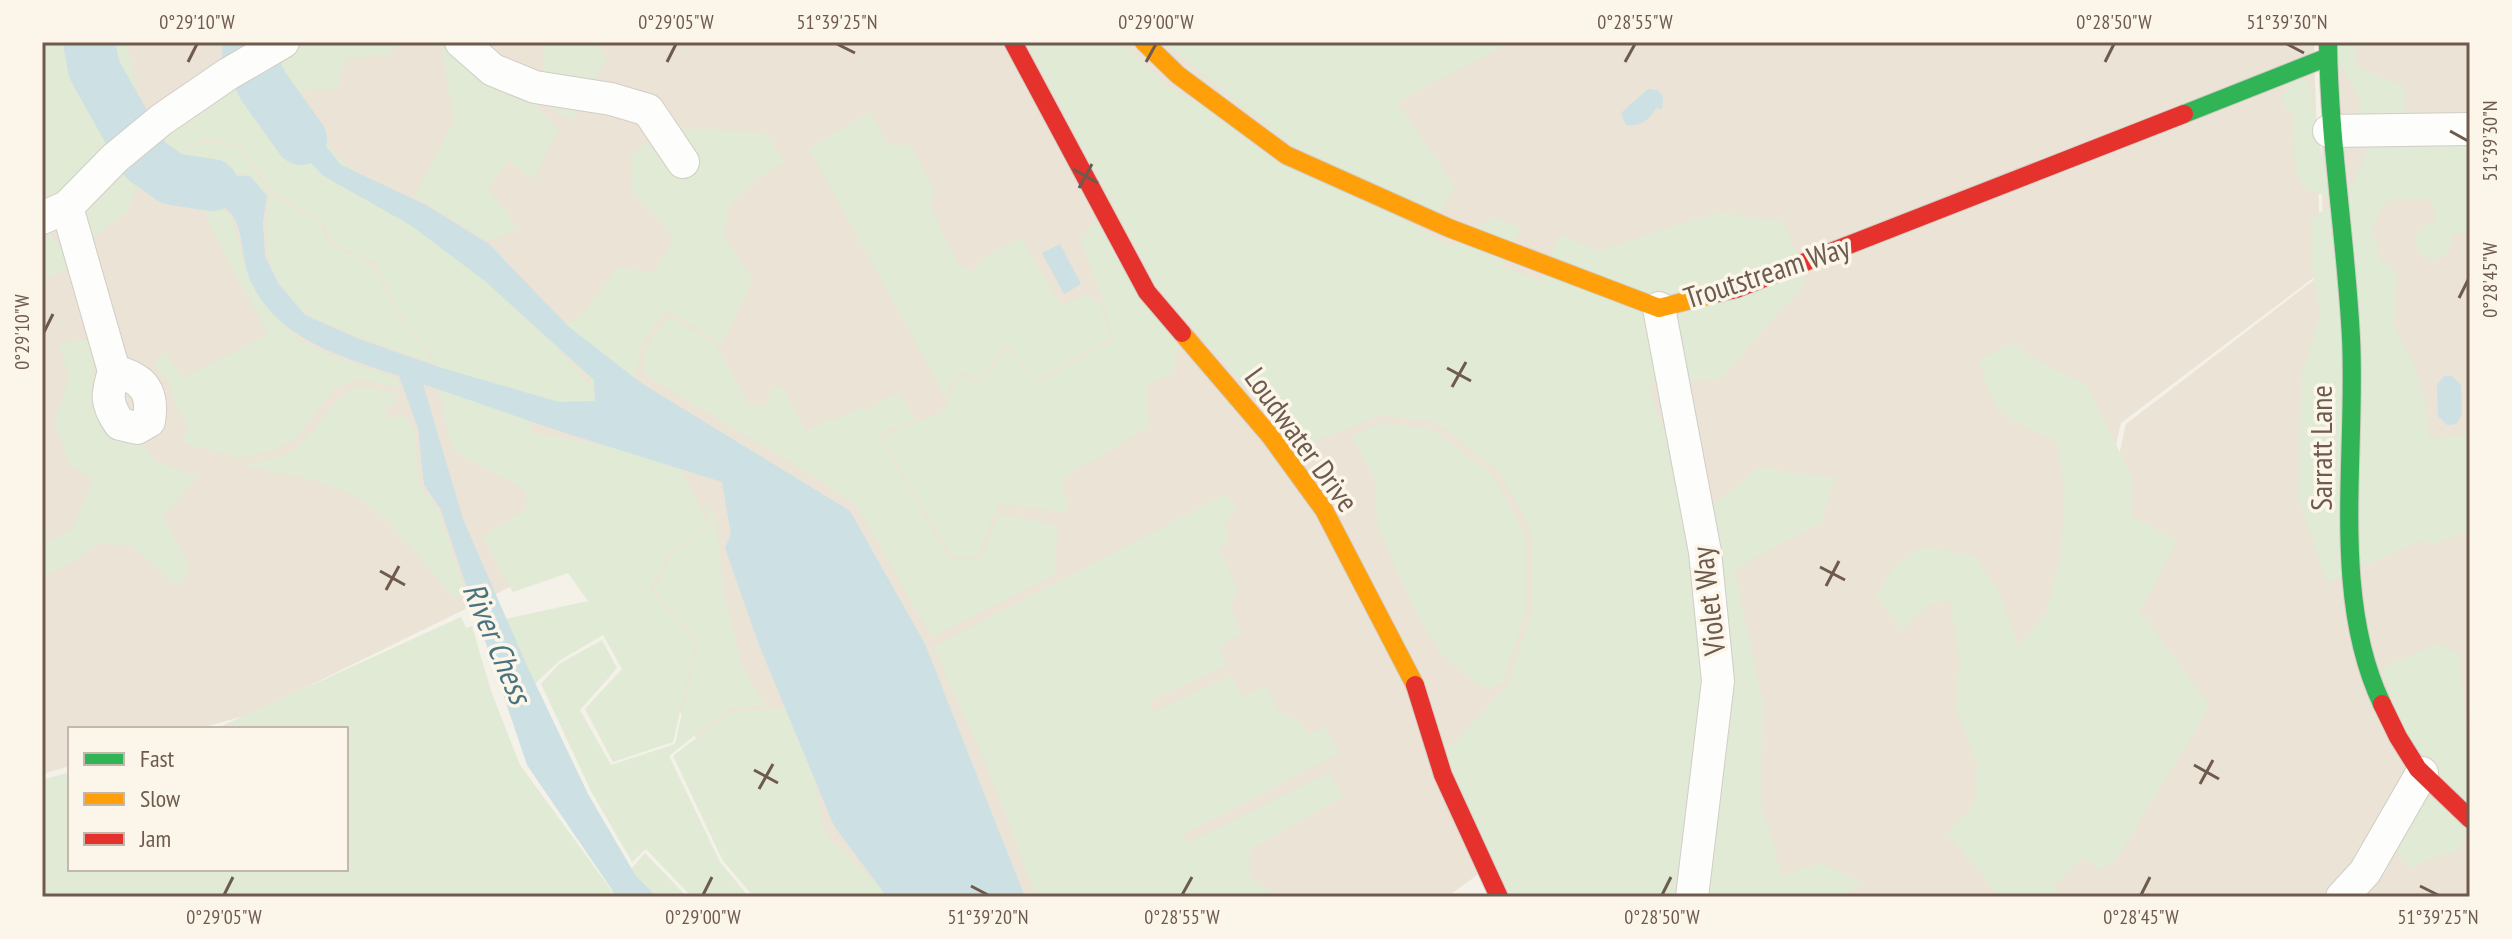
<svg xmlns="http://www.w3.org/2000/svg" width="2512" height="939" viewBox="0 0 2512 939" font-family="'PT Sans Narrow',sans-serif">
	<rect width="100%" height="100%" fill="#f4f1e9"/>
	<!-- residential -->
	<g fill="#ebe3d6">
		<polygon points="42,42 2314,42 2321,272 2121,423 2033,821 2011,897 1504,897 1488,867 1447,897 792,897 583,551 254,713 198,729 70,729 70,766 42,774"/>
		<polygon points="2321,42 2470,42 2470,897 2015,897 2038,821 2126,424 2323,273"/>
	</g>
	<!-- green -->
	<g fill="#e0ead5">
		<polygon points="42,42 126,42 136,85 122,136 143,171 129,209 70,257 42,203"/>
		<polygon points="267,42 401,42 387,56 346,57 337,88 297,91 335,154 395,211 529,313 606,406 523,402 532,432 677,460 709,526 668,554 650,589 696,643 673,742 613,762 585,709 622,669 603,635 559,661 527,691 501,620 588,601 568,573 513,592 482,536 527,509 525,490 452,450 431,353 407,327 375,263 332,243 322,221 274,193 240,146 208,138 164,155 144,168 137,152"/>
		<path d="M441,42H453L541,82L544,72V42H596L607,60C590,81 589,99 571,121L543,104L538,108L559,130L533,180L509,161L488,188L519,228L488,241L414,196L454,122Z"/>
		<polygon points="1026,42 1121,42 1167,85 1452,247 1492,217 1521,227 1501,266 1541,281 1559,234 1597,251 1720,212 1784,222 1806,282 1722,378 1649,385 1657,414 1712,506 1759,467 1835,478 1822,522 1734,569 1763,702 1761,803 1782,876 1821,863 1861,882 1844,897 1510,897 1444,754 1509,683 1532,609 1532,533 1499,471 1435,422 1380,415 1298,448 1156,285"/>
		<polygon points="1163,42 1511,42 1397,102 1455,187 1439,214 1292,146"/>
		<polygon points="2328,42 2356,42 2355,67 2405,87 2405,122 2358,123 2359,98"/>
		<polygon points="2309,80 2329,197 2306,190 2295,174 2293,116 2282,104 2287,82"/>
		<polygon points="870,112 889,145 911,146 935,192 930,206 959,265 971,272 988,254 1021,238 1061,305 1085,295 1101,304 1110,339 1036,379 1006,343 980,380 958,371 945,396 809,148"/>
		<polygon points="674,128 747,131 766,134 785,162 758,178 730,206 724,237 753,279 722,344 667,310 642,342 632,392 604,395 551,337 584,312 619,267 654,273 675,238 632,190 630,156 655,136"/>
		<path d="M209,141L238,147L272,195L319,222L329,244L373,266L405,328L429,354L431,362C398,351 365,340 333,326C325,322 313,319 305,313C267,282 262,242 269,196L250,175L193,172L165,156Z"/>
		<path d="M2470,141V232L2451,234C2456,272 2403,263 2419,230L2429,223L2436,222L2431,199L2388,200L2373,224L2379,257L2397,273L2394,327L2414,365L2423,392L2430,439L2461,436L2470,429V531L2433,545L2421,540L2327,583L2298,498L2302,375L2320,314L2312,269L2310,218L2347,197L2371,142Z"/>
		<polygon points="206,200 219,206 232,219 249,279 266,307 300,341 333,356 397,378 399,387 357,379 335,389 295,439 270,452 240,458 183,443 189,424 175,408 171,386 153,362 166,352 182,378 268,334 207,220"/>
		<polygon points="1101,215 1179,340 1174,373 1146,384 1149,427 1063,478 1068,512 998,504 978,557 952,557 881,436 942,413 958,375 980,383 1007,348 1036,382 1113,341 1103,301 1080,239"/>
		<polygon points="48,228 72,268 42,279 42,230"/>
		<path d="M669,316L717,346L749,404C763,409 770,404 770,389L781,385L806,431L831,418L833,421L862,407L866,411L898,391L916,420L878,434L950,560H981L999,513L1058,526L1054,575L932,637L857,506L823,482L642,373L647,345Z"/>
		<polygon points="90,339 98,400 128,422 155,461 198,477 163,516 190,567 179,588 132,546 98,543 71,563 42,576 42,544 71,531 93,480 69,464 55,422 69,375 58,344"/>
		<polygon points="2010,343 2051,368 2086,384 2132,477 2132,516 2177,541 2140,612 2210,706 2116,860 2099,870 2082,857 2055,886 2056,897 1992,897 1994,889 1946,833 1974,805 1977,765 1956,709 1959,658 1950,600 1928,606 1902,630 1876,597 1893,567 1922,547 1973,555 1999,591 2018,645 2046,613 2061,552 2065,489 2056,440 2030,430 1996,408 1978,361"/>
		<path d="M360,385L393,393L397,402L386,407L389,418L405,416L414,428L420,486L438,509L466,593L452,597C424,563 397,523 359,499C326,478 280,474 242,465C262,461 286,458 302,443C325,420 327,401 360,385Z"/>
		<polygon points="1380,423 1433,430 1493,475 1525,534 1526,610 1503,683 1484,689 1441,653 1422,623 1398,574 1378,525 1374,477 1351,436"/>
		<polygon points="1226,494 1237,511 1224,521 1229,541 1219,549 1237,587 1231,608 1241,634 1219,647 1227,665 1150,701 1153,712 1231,676 1241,697 1266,686 1278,710 1301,723 1307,735 1326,726 1339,753 1183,835 1188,843 1330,772 1343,796 1251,849 1249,865 1252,880 1278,897 1036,897 988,768 933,647"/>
		<polygon points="702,504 716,517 723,587 742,665 765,705 729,708 669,756 720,862 749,897 692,897 646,849 632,862 591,791 541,684 559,664 602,640 617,668 580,710 611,765 675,744 698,642 653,589 670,556 712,526"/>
		<polygon points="461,617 466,628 472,626 491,691 520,765 612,891 645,853 687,897 42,897 42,780 70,772 70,869 346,869 346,729 215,729"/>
		<polygon points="2437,644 2460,654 2467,746 2470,749 2470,825 2458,852 2436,857 2412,868 2395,850 2424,794 2382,667"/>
		<polygon points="802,707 824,833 891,897 754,897 723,861 673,756 730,712"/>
	</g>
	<!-- water -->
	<g fill="#cde0e3">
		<path d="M270,75L341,165L426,205L489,244L568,326L641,383L850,511L925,644L1025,897H887L834,826L759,645L725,548L731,534L722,482L559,431L423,384L463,519L528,668L588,794L636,876L657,897H617L527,765L440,508L424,485L418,428L399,376C342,356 275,340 249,277C242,260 243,232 234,218C219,194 184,196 162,183C156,179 150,171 145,165L154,154L193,175L250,176L267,196L263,222L265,256L278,283L305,315L359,339L442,368L559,402L595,401L594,380L486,282L412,226L322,175L284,133L252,88Z"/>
		<path d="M1648,89L1657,90L1663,96L1662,109L1656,108C1649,120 1640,127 1626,125L1621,113Z"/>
		<polygon points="1060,244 1081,284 1064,294 1042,253"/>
		<polygon points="2444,376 2452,376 2461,385 2462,414 2456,424 2447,425 2438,416 2437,385"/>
	</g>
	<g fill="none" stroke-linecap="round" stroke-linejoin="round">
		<!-- river -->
		<g stroke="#cde0e3" stroke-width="52">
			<polyline points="89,42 94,69 145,160 172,179 212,185"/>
			<polyline points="249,42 248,55 263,86 301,139"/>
		</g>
		<!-- street casing -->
		<g stroke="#d2cdc6" stroke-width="34">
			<g id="street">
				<polyline points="461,42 493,70 535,87 611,99 648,110 683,162"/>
				<polyline points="2329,131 2470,129"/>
				<path d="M67,207L114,371C143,378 154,391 149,421L137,428L120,424C105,403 107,394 114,371"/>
				<polyline points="42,218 67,207 115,158 161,120 228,74 283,42"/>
				<polyline points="1659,308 1705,552 1718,681 1692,897"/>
				<polyline points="2342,897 2365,872 2422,773"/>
			</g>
		</g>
		<!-- fast casing -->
		<g stroke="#d2cdc6" stroke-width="20">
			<g id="fast">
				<path d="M2328,42C2329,141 2346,239 2351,338C2357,455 2330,595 2382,704"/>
				<polyline points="2184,114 2328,57"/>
			</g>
		</g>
		<!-- slow casing -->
		<g stroke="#d2cdc6" stroke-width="20">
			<g id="slow">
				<polyline points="1144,42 1178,75 1286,155 1449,228 1659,308 1718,293"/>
				<polyline points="1182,333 1271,437 1324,510 1415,685"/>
			</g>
		</g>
		<!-- jam casing -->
		<g stroke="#d2cdc6" stroke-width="20">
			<g id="jam">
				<polyline points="1013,42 1147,292 1182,333"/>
				<polyline points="1718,293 1736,289 2184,114"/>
				<polyline points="1415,685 1443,775 1499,897"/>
				<polyline points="2382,704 2398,737 2418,769 2470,819"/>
			</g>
		</g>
		<!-- street -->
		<use href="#street" stroke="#fdfdfc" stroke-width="32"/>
		<!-- fast -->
		<use href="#fast" stroke="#30b455" stroke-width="18"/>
		<!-- slow -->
		<use href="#slow" stroke="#ff9f0a" stroke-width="18"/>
		<!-- jam -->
		<use href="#jam" stroke="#e5322d" stroke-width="18"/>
	</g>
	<!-- ticks -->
	<path fill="none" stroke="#6e5b4d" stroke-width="3" d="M837,44L855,53M2287,44L2304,53M188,62L197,44M667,62L676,44M1146,62L1156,44M1625,62L1635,44M2105,62L2114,44M2450,131L2468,141M1073,169L1098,183M1079,188L1092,164M2459,298L2468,280M44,332L53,314M1447,368L1471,381M1452,387L1466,362M1820,567L1845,580M380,571L405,585M1826,586L1839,561M386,590L399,566M2194,765L2219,779M754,770L778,783M2200,784L2213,760M759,789L773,764M971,886L988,895M2420,886L2438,895M224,895L233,877M703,895L712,877M1182,895L1192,877M1662,895L1671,877M2141,895L2150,877"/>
	<g text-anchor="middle" stroke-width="7" stroke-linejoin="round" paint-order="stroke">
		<!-- street labels -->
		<g font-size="30" fill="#6e5b4d" stroke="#fcf6ea">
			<text transform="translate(1767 273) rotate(-18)" y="10">Troutstream Way</text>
			<text transform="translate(1301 440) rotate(54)" y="10">Loudwater Drive</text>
			<text transform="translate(2322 448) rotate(-90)" y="10">Sarratt Lane</text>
			<text transform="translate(1709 601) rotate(-97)" y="10">Violet Way</text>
		</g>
		<!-- water labels -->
		<g font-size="32" font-style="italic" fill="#4a7380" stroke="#fcf6ea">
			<text transform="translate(497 643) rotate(67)" y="11">River Chess</text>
		</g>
	</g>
	<!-- border -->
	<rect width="2512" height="939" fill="none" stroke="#fcf6ea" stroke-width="88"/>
	<!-- legend -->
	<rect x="68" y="727" width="280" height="144" fill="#fcf6ea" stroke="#c3b8ab" stroke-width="2"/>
	<rect x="84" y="753" width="40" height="12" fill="#30b455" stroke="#c3b8ab" stroke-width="2"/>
	<text x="140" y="767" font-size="24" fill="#6e5b4d">Fast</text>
	<rect x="84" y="793" width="40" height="12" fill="#ff9f0a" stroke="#c3b8ab" stroke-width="2"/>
	<text x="140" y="807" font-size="24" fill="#6e5b4d">Slow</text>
	<rect x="84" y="833" width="40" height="12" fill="#e5322d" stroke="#c3b8ab" stroke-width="2"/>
	<text x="140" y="847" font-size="24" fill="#6e5b4d">Jam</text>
	<rect x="44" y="44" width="2424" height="851" fill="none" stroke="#6e5b4d" stroke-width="3"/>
	<g font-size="20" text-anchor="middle" fill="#6e5b4d">
		<text x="197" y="29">0°29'10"W</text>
		<text x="676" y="29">0°29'05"W</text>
		<text x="837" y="29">51°39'25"N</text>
		<text x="1156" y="29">0°29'00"W</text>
		<text x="1635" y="29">0°28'55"W</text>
		<text x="2114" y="29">0°28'50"W</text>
		<text x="2287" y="29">51°39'30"N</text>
		<text transform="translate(2490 141) rotate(-90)" y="7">51°39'30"N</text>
		<text transform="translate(2490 280) rotate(-90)" y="7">0°28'45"W</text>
		<text transform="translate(22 332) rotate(-90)" y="7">0°29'10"W</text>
		<text x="224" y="924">0°29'05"W</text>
		<text x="703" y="924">0°29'00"W</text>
		<text x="988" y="924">51°39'20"N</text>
		<text x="1182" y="924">0°28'55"W</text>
		<text x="1662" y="924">0°28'50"W</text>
		<text x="2141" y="924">0°28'45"W</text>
		<text x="2438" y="924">51°39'25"N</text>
	</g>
</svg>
